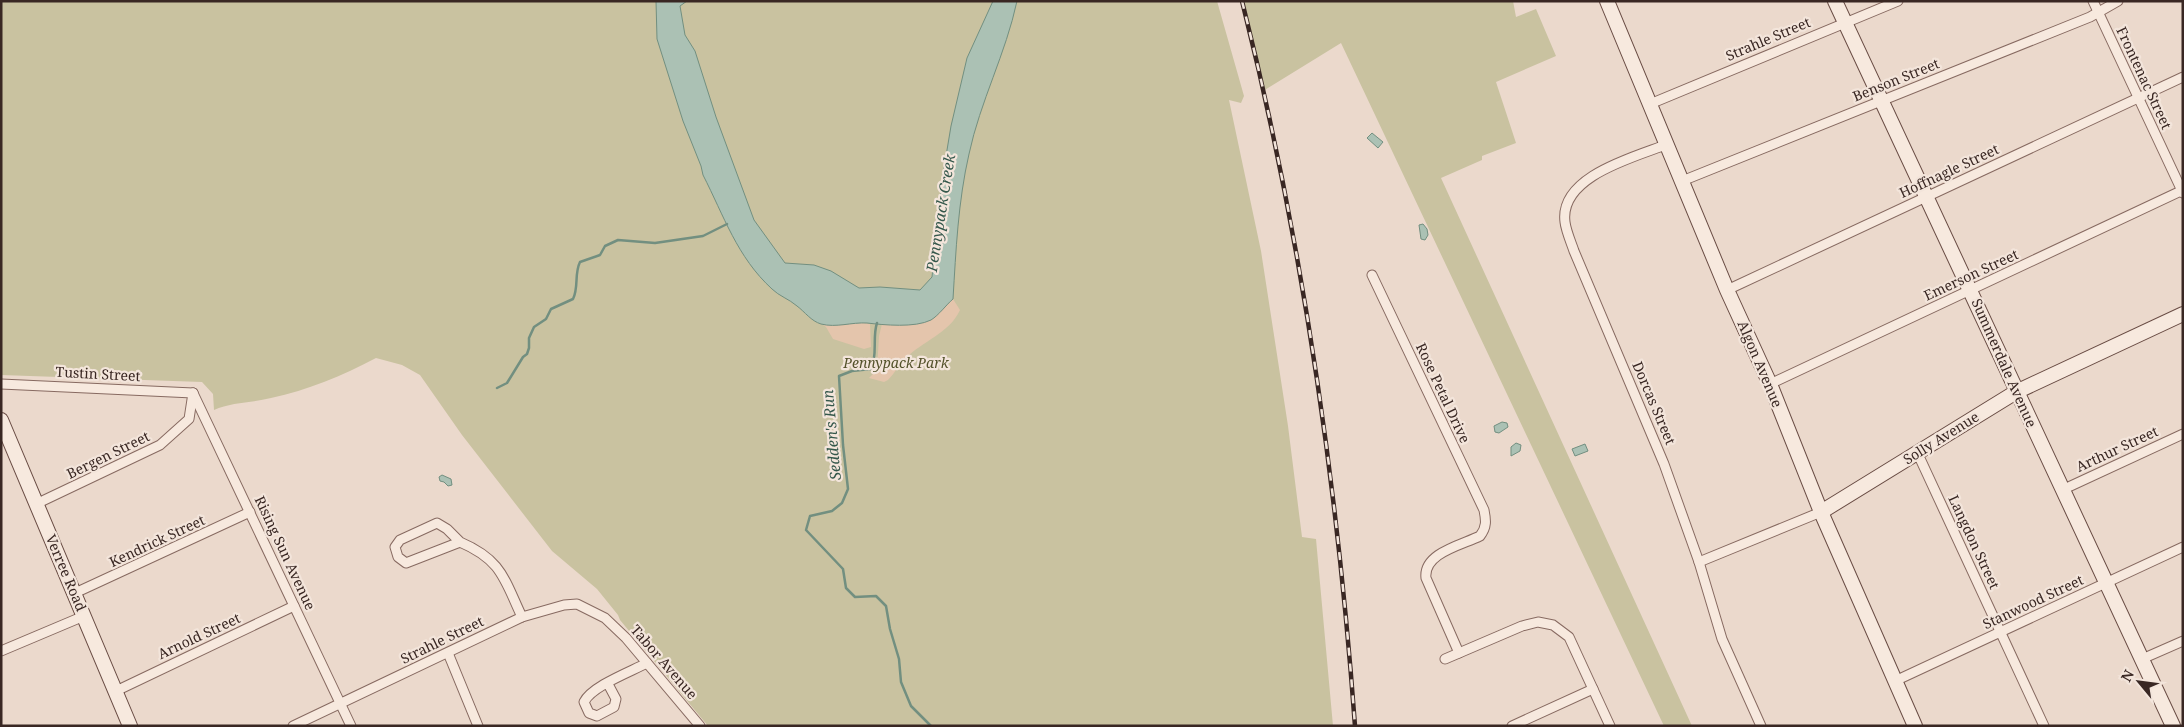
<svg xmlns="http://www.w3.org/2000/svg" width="2184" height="727" viewBox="0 0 2184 727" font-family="'Noto Serif',serif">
	<rect width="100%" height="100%" fill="#ebd9cc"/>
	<!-- green -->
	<g fill="#c9c2a0">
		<path d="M1,1H1217L1244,96L1241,103L1229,100L1261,251L1288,426L1302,537L1316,539L1333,726H708L620,620L618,615L597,589L552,551L462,435L420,375L402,365L376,358C342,376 308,390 271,398C252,403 231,402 214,410L213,394L202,382L1,375Z"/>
		<polygon points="1244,1 1513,1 1516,17 1536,9 1556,56 1496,82 1516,143 1482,156 1482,160 1441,178 1692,726 1664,726 1341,43 1263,91"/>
	</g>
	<!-- sand -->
	<g fill="#e4c5ac">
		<path d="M953,299L960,310C949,334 922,341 905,359C899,365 894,374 888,380L884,382L869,378L877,370L879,336L882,324C923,325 923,328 953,299Z"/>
		<polygon points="863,323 870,324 871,347 864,349 833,339 826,327 822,324 836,325"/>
	</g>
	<!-- water -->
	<g fill="#abc1b4" stroke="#728f80">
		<path d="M656,1H687L680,6L685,35L695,51L716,117L754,220L785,263L814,265L831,271L859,288L880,287L920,290L932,277L942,180L951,126L967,58L993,1H1017C1006,53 980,102 969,154C958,202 956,250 953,299C946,305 939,315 931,320C915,328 884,325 867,323C852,322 836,328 821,324C811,321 805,312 797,306C789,299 779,296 772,289C737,257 724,216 703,175L701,166L683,121L657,39Z"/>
		<polygon points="1372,133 1383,142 1378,148 1367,138"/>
		<polygon points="1423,224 1427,229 1428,235 1425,240 1421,239 1419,225"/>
		<polygon points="1502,422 1507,423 1508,427 1499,433 1495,432 1494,426"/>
		<polygon points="1516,443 1521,445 1520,451 1511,456 1511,447"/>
		<polygon points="1585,444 1588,451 1575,456 1572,449"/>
		<polygon points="442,475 451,479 452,485 448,486 444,482 440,481 439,477"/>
	</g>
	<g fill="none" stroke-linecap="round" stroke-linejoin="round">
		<!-- stream -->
		<g stroke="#728f80" stroke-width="2.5">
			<path d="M877,323C872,337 878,356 871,369L852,371L839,376L843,445L848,489L842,503L832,511L810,516L806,530L843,569L846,588L855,597L876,596L886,606L890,629L899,659L901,682L911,706L931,726"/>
			<path d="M497,388L507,383L523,357L527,354L529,348V338L534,327L546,319L551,309L573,299C579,287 574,274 580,262L600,255L605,246L618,240L655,243L703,236L727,224"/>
		</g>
		<!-- street casing -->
		<g stroke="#876a61" stroke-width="11">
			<g id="street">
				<polyline points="2093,1 2183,193"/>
				<polyline points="1650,104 1898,1"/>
				<path d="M1668,144C1635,157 1559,176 1565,222C1566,231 1571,242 1574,251L1664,464L1699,562L1722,639L1761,726"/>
				<polyline points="1682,181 2090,17 2118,1"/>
				<path d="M1372,275L1484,510C1486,520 1487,527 1480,536C1462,545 1423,553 1426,578L1459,653"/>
				<polyline points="1727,290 2183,77"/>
				<polyline points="1,384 193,393"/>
				<polyline points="1770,384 2183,190"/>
				<polyline points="193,393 351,726"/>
				<polyline points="1917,452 2044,726"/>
				<polyline points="2062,490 2183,434"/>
				<polyline points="36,504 160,445 189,419 193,393"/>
				<path d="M460,542L447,529L437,523L400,540L395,547L398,557L406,563L460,542C502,560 504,579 522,617"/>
				<polyline points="1699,562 1821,512"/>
				<polyline points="75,593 250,512"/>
				<polyline points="1,651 84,616"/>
				<polyline points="448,653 478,726"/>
				<polyline points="1445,659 1522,626 1538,622 1553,625 1569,637 1610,726"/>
				<polyline points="2142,659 2183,641"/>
				<polyline points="1895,681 2183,547"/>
				<path d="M608,684L616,699L614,707L597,716L589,713L584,702C592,686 630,672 647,663"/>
				<polyline points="116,691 294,606"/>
				<polyline points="293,726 522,617 564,605 577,604 605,618 626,638 700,726"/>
				<polyline points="1512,726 1593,689"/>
			</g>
		</g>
		<!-- secondary casing -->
		<g stroke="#694c44" stroke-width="16">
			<g id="secondary">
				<polyline points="1607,1 1727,290 1770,384 1821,512 1915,726"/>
				<polyline points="1835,1 2173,726"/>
				<polyline points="1,420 130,726"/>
				<polyline points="1821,512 2016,392 2183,314"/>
			</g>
		</g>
		<!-- street -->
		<use href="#street" stroke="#f7e9de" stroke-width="9"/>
		<!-- secondary -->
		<use href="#secondary" stroke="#f7e9de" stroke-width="14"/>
		<!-- rail casing -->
		<g stroke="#392723" stroke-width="4.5">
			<path id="rail" d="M1242,1C1302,239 1337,481 1355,726"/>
		</g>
		<!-- rail -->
		<use href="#rail" stroke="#f3e5db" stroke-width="2.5" stroke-dasharray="8" stroke-linecap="butt"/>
	</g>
	<g text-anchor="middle" stroke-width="4.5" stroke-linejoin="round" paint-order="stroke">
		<!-- street labels -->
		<g font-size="14" fill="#392723" stroke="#f3e5db">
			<text transform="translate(1768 39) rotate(-23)" y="5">Strahle Street</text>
			<text transform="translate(2144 78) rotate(65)" y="5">Frontenac Street</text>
			<text transform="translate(1896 80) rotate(-22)" y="5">Benson Street</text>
			<text transform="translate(1949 171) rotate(-25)" y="5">Hoffnagle Street</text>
			<text transform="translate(1971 275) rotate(-25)" y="5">Emerson Street</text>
			<text transform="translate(2004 363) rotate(66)" y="5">Summerdale Avenue</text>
			<text transform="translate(1760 364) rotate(67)" y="5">Algon Avenue</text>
			<text transform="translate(98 374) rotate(3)" y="5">Tustin Street</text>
			<text transform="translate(1443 393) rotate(65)" y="5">Rose Petal Drive</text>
			<text transform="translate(1654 403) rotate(67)" y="5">Dorcas Street</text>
			<text transform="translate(1941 438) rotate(-32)" y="5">Solly Avenue</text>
			<text transform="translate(2117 449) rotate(-25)" y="5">Arthur Street</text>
			<text transform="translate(108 455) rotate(-26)" y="5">Bergen Street</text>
			<text transform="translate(157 541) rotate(-25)" y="5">Kendrick Street</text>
			<text transform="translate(1974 542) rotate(65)" y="5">Langdon Street</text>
			<text transform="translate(285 553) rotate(65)" y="5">Rising Sun Avenue</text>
			<text transform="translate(66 573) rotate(67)" y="5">Verree Road</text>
			<text transform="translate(2033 602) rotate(-25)" y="5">Stanwood Street</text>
			<text transform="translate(199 636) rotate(-25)" y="5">Arnold Street</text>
			<text transform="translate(442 640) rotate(-26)" y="5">Strahle Street</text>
			<text transform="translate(664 662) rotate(49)" y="5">Tabor Avenue</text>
		</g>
		<!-- park labels -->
		<g font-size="14" font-style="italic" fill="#54522b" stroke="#f3e5db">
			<text x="896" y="368">Pennypack Park</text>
		</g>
		<!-- water labels -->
		<g font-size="15" font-style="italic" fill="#34574b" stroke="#f3e5db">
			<text transform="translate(941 213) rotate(-81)" y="5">Pennypack Creek</text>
			<text transform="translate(832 435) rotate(-95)" y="5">Sedden's Run</text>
		</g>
	</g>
	<!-- border -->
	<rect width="2184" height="727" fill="none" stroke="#392723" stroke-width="5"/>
	<!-- north arrow -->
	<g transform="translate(2139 682) rotate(299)" stroke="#f3e5db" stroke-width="4" paint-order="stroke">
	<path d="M0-4L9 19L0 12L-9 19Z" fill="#392723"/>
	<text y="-8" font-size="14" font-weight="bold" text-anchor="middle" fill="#392723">N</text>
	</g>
</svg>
